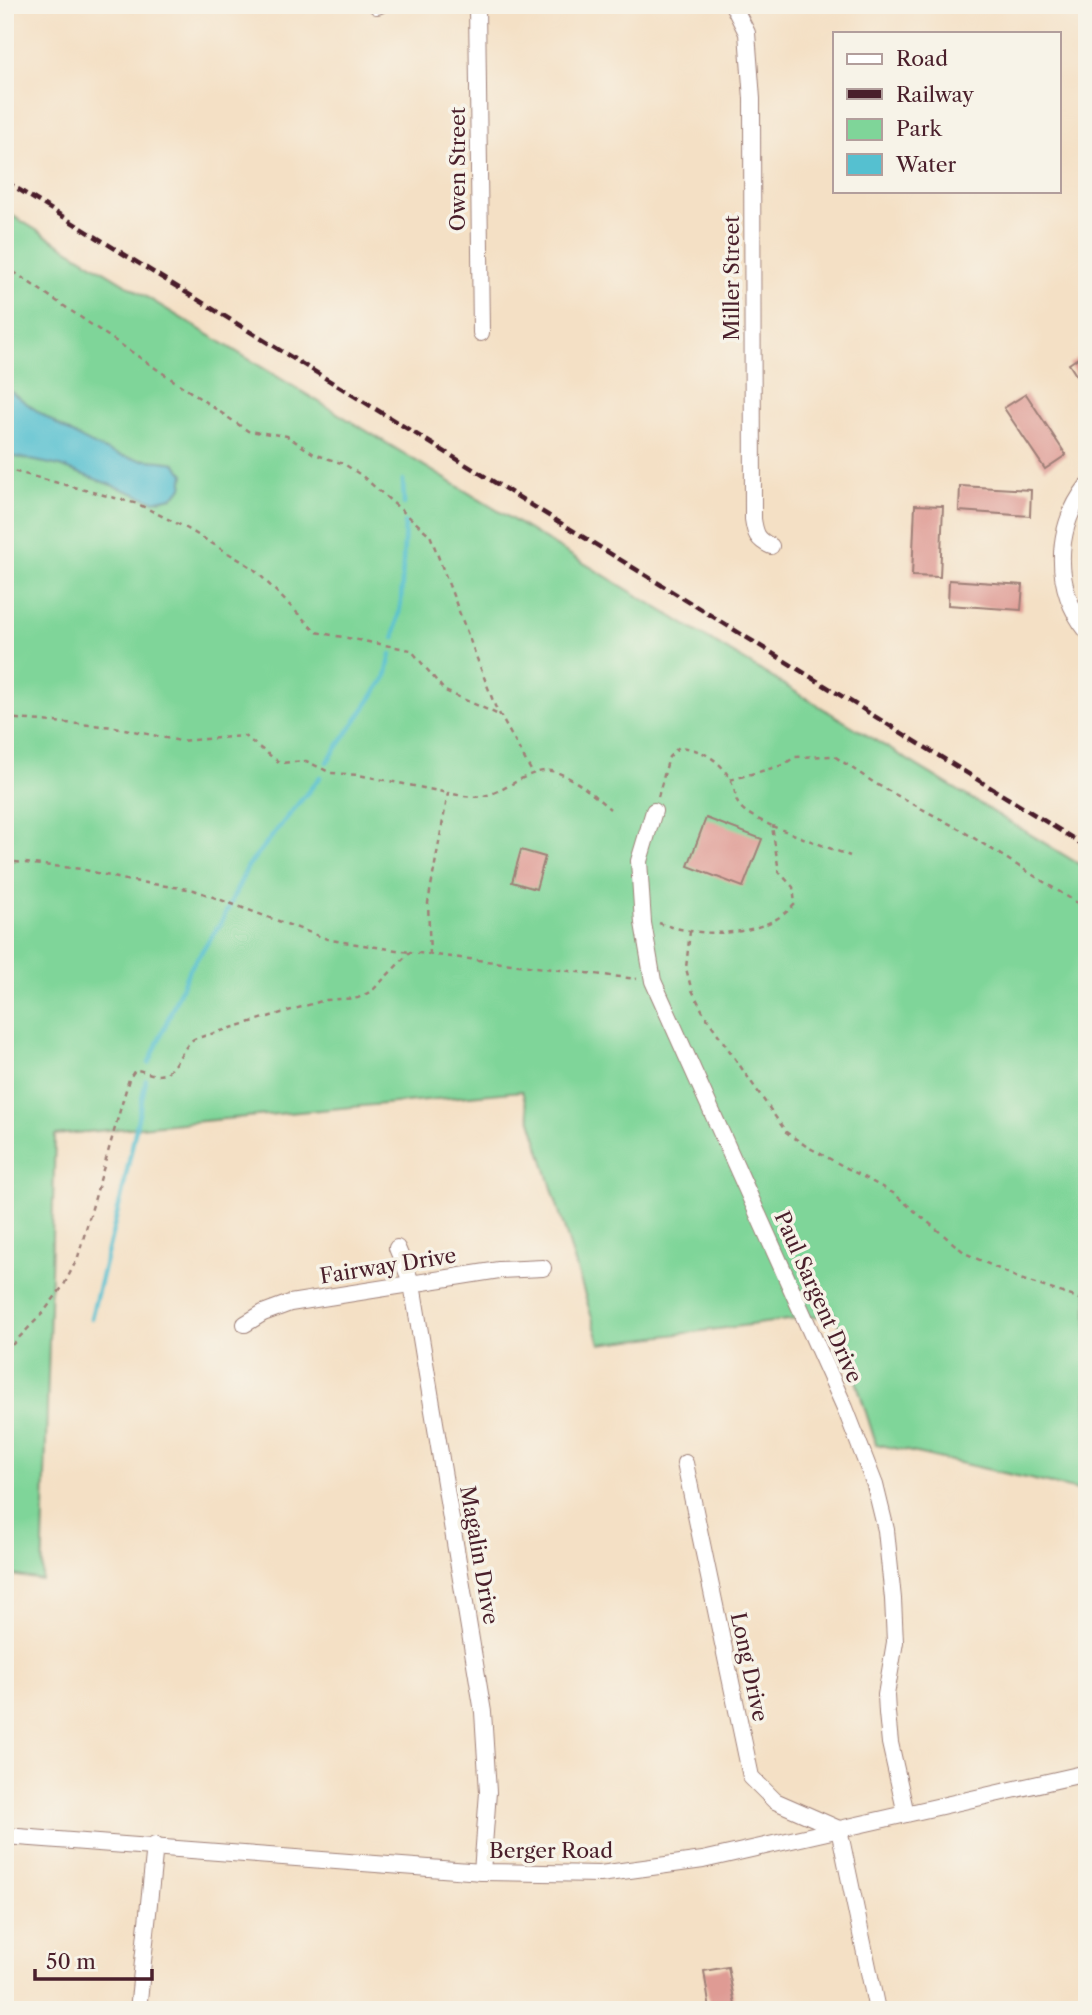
<svg xmlns="http://www.w3.org/2000/svg" width="1092" height="2015" viewBox="0 0 1092 2015" font-family="'Libre Caslon Text',serif">
	<rect width="100%" height="100%" fill="#f7f3e8"/>
	<filter id="ink" filterUnits="userSpaceOnUse"><feTurbulence type="fractalNoise" baseFrequency=".0143" numOctaves="2"/><feDisplacementMap in="SourceGraphic" scale="14" xChannelSelector="R" yChannelSelector="G"/><feConvolveMatrix kernelMatrix="1 2 1 2 8 2 1 2 1" color-interpolation-filters="sRGB"/></filter>
	<filter id="wash" filterUnits="userSpaceOnUse"><feTurbulence type="fractalNoise" baseFrequency=".00686" numOctaves="4" result="noise"/><feDisplacementMap in="SourceGraphic" scale="28" xChannelSelector="R" yChannelSelector="G"/><feGaussianBlur stdDeviation="1.57" result="paint"/><feColorMatrix in="noise" values="0 0 0 0 0 0 0 0 0 0 0 0 0 0 0 0 0 1.4 0 .05"/><feComposite in="paint" operator="in"/></filter>
	<g filter="url(#wash)">
		<rect width="100%" height="100%" fill="#f4e0c5"/>
		<!-- green -->
		<polygon fill="#7fd599" stroke="#647a62" stroke-width="2" points="5,211 1087,869 1087,1492 876,1444 835,1314 600,1344 522,1091 55,1135 42,1580 5,1574"/>
		<!-- water -->
		<path fill="#55c0d0" stroke="#50707e" stroke-width="2" d="M5,387C37,412 87,448 127,457C142,461 159,460 175,463L184,474L182,488L172,497L154,501L60,466L11,456L5,452Z"/>
		<g fill="none" stroke-linecap="round" stroke-linejoin="round">
			<!-- stream -->
			<g stroke="#55c0d0" stroke-width="4.5">
				<polyline points="403,480 404,504"/>
				<polyline points="394,638 401,602 405,523"/>
				<polyline points="327,762 386,677 391,654"/>
				<polyline points="149,1063 189,970 221,923 248,866 320,777"/>
				<polyline points="91,1318 122,1194 146,1080"/>
			</g>
		</g>
		<g id="blocks">
			<!-- building -->
			<g fill="#df9b94">
				<polygon points="1087,352 1087,392 1069,364"/>
				<polygon points="1026,394 1066,455 1045,469 1004,408"/>
				<polygon points="960,486 1031,490 1030,516 959,511"/>
				<polygon points="915,505 943,506 940,577 912,576"/>
				<polygon points="949,580 1023,585 1021,610 948,605"/>
				<polygon points="706,818 762,839 743,887 688,866"/>
				<polygon points="521,850 545,857 536,889 512,882"/>
				<polygon points="728,1967 736,2010 710,2010 704,1971"/>
			</g>
		</g>
	</g>
	<g filter="url(#ink)">
		<use href="#blocks" fill-opacity="0" stroke="#9f8078" stroke-width="2"/>
		<g fill="none" stroke-linecap="round" stroke-linejoin="round">
			<!-- minor casing -->
			<g stroke="#9f8078" stroke-width="18">
				<g id="minor">
					<polyline points="477,5 481,333"/>
					<path d="M733,5L747,33L752,99L753,519C755,533 757,540 771,546"/>
					<polyline points="377,6 380,5"/>
					<path d="M1087,486C1054,529 1053,588 1087,631"/>
					<polyline points="654,811 639,861 643,923 653,981 845,1408 875,1485 886,1530 893,1599 895,1642 886,1695 887,1713 890,1743 906,1814"/>
					<polyline points="397,1248 412,1284 483,1712 488,1792 482,1872"/>
					<polyline points="245,1324 263,1313 290,1303 499,1270 543,1268"/>
					<polyline points="685,1463 751,1777 775,1801 839,1829 877,2010"/>
					<polyline points="5,1836 482,1872 600,1874 703,1860 1087,1773"/>
					<polyline points="138,2010 155,1845"/>
				</g>
			</g>
			<!-- path -->
			<g stroke="#9f8078" stroke-width="2.5" stroke-dasharray="5 5" stroke-linecap="butt">
				<polyline points="5,266 248,431 287,436 314,454 344,464 361,475 430,535 495,706 533,774"/>
				<polyline points="5,469 138,504 188,529 253,568 316,632 411,650 445,691 499,715"/>
				<polyline points="5,718 115,727 180,741 244,736 280,763 306,761 331,773 359,775 448,793"/>
				<polyline points="730,780 783,765 795,757 834,756 876,784 961,830 1087,909"/>
				<path d="M658,797L669,757L679,747C704,749 726,763 734,789C736,794 735,800 739,805C746,815 761,820 772,826L779,872L793,887L795,904C764,939 700,938 659,923"/>
				<polyline points="772,826 850,856"/>
				<polyline points="5,861 81,869 126,880 194,890 330,940 410,952"/>
				<polyline points="690,931 686,968 691,988 704,1014 786,1132 806,1146 893,1193 965,1253 1020,1279 1087,1301"/>
				<path d="M430,955L428,903L448,793C463,796 476,799 491,794C510,788 535,765 556,772C578,780 593,795 610,809"/>
				<path d="M5,1352L42,1314L64,1285L78,1257L129,1079L135,1070C143,1070 150,1075 158,1075C175,1075 181,1047 194,1039L325,1000L358,998L372,991L410,952L637,979"/>
			</g>
			<!-- minor -->
			<use href="#minor" stroke="#fff" stroke-width="16"/>
			<!-- rail -->
			<polyline stroke="#4a1f2b" stroke-width="4.5" stroke-dasharray="10 5" stroke-linecap="butt" points="5,181 1087,847"/>
		</g>
	</g>
	<g text-anchor="middle" stroke-width="7" stroke-linejoin="round" paint-order="stroke">
		<!-- street labels -->
		<g font-size="21" fill="#4a1f2b" stroke="#f7f3e8">
			<text transform="translate(458 169) rotate(-90)" y="7">Owen Street</text>
			<text transform="translate(732 278) rotate(-90)" y="7">Miller Street</text>
			<text transform="translate(388 1266) rotate(-9)" y="7">Fairway Drive</text>
			<text transform="translate(818 1297) rotate(66)" y="7">Paul Sargent Drive</text>
			<text transform="translate(479 1555) rotate(80)" y="7">Magalin Drive</text>
			<text transform="translate(749 1667) rotate(78)" y="7">Long Drive</text>
			<text x="551" y="1858">Berger Road</text>
		</g>
	</g>
	<!-- margin -->
	<rect width="1092" height="2015" fill="none" stroke="#f7f3e8" stroke-width="28"/>
	<!-- legend -->
	<rect x="833" y="32" width="228" height="161" fill="#f7f3e8" stroke="#b29e9c" stroke-width="2"/>
	<rect x="847" y="54" width="35" height="10" fill="#ffffff" stroke="#b29e9c" stroke-width="2"/>
	<text x="896" y="66" font-size="21" fill="#4a1f2b">Road</text>
	<rect x="847" y="89" width="35" height="10" fill="#4a1f2b" stroke="#b29e9c" stroke-width="2"/>
	<text x="896" y="102" font-size="21" fill="#4a1f2b">Railway</text>
	<rect x="847" y="119" width="35" height="21" fill="#7fd599" stroke="#b29e9c" stroke-width="2"/>
	<text x="896" y="136" font-size="21" fill="#4a1f2b">Park</text>
	<rect x="847" y="154" width="35" height="21" fill="#55c0d0" stroke="#b29e9c" stroke-width="2"/>
	<text x="896" y="172" font-size="21" fill="#4a1f2b">Water</text>
	<!-- scale -->
	<path d="M35 1969v10h117v-10" fill="none" stroke="#4a1f2b" stroke-width="3.5"/>
	<text x="46" y="1969" font-size="21" fill="#4a1f2b" stroke="#f7f3e8" stroke-width="5" paint-order="stroke">50 m</text>
</svg>
